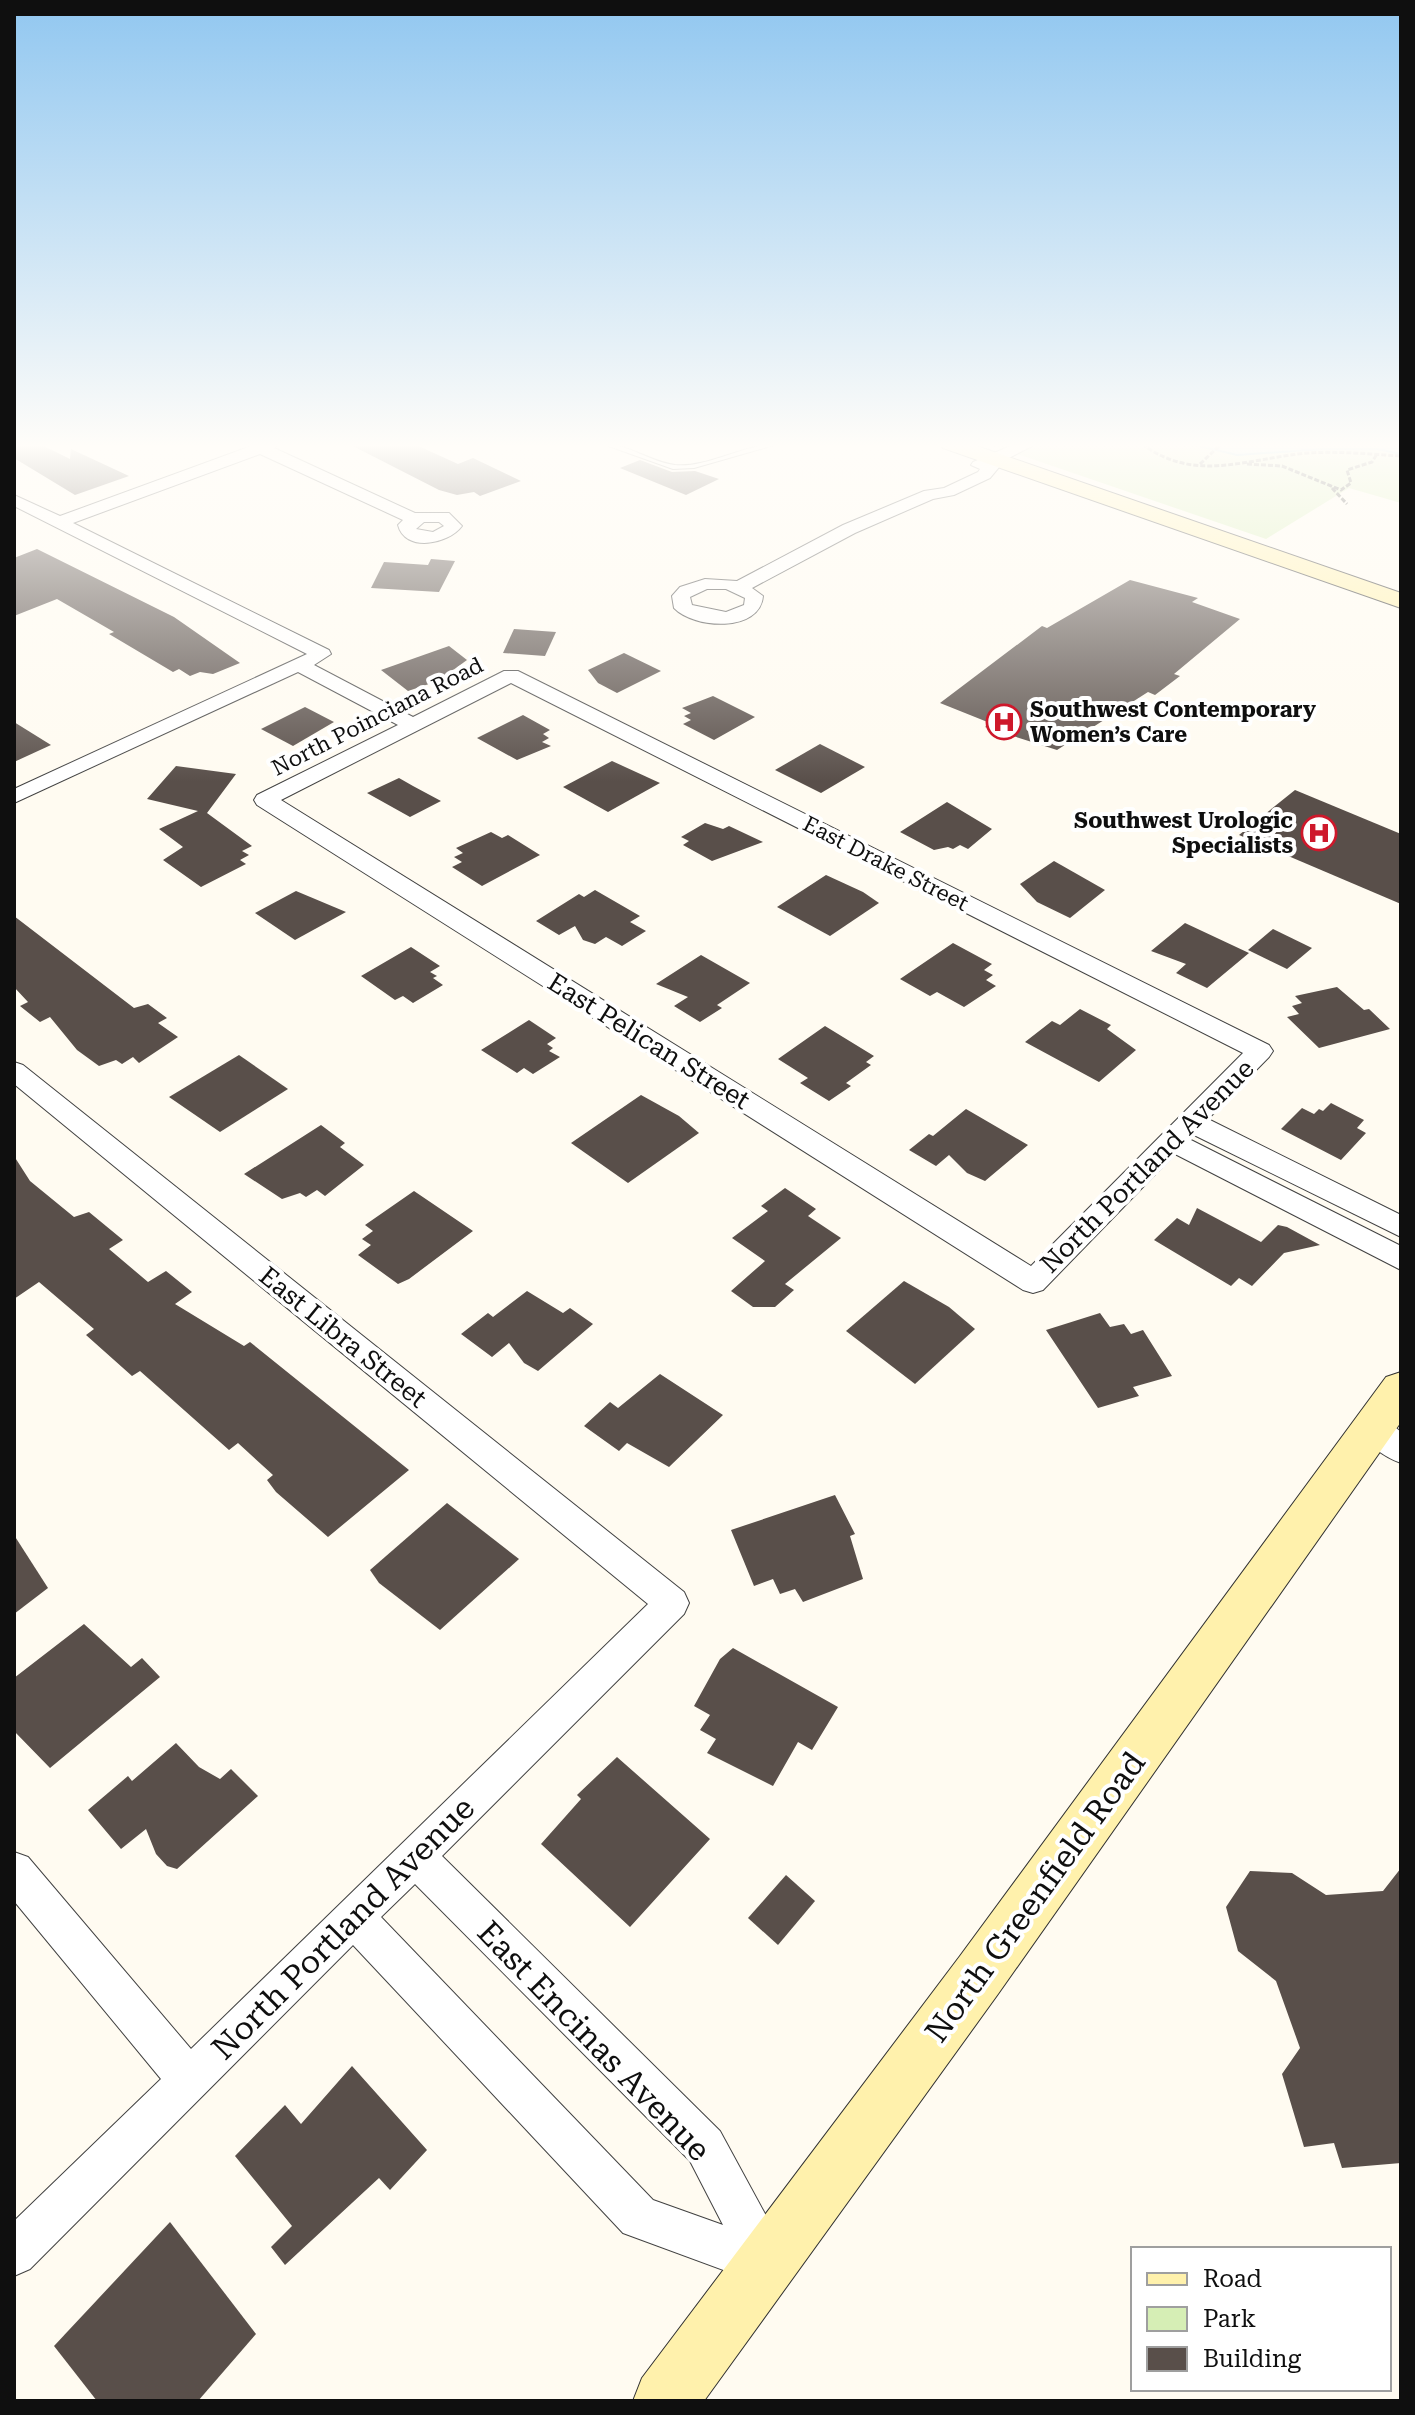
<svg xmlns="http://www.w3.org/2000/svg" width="1415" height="2415" viewBox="0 0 1415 2415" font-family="'Roboto Serif',serif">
	<rect width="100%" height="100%" fill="#fffbf1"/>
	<!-- green -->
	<polygon fill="#d6eeb5" points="988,444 1401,444 1401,503 1349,488 1266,539"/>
	<!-- water -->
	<polygon fill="#afe4fc" stroke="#2ea1db" stroke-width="2" points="1191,444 1401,444 1401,454 1377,449 1323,449 1237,455"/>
	<!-- building -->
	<g fill="#594f4a">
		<polygon points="14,444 40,444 70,459 71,449 129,476 75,495 14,458"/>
		<polygon points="349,444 414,444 458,464 473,458 521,481 480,496 474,492 457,495 439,490"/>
		<polygon points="640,460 672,472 695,471 719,479 686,495 620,468"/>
		<polygon points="37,549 174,617 240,663 213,674 200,672 190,676 179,669 173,672 109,634 114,632 57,599 14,616 14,558"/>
		<polygon points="431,559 455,561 439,592 371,588 384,562 428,565"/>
		<polygon points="1130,580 1198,598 1192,602 1240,619 1174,674 1180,676 1155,695 1148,692 1057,750 985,727 990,723 940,703 1042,626 1047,628"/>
		<polygon points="514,629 556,632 545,656 503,653"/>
		<polygon points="449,646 467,660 438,681 408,691 381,670"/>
		<polygon points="624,653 661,671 617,693 598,683 588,670"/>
		<polygon points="713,696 755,717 714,740 683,724 691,720 684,716 691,713 682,708"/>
		<polygon points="305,707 334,722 293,746 261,729"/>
		<polygon points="523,715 550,730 543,734 549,738 542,742 551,746 517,760 477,738"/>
		<polygon points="14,722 51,745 14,762"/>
		<polygon points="820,744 865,767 821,793 775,770"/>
		<polygon points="612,761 660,783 608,812 563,787"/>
		<polygon points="176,766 236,774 207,813 252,846 242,851 249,855 240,860 246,864 201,887 163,860 183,847 159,829 198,811 147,799"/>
		<polygon points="399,778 413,786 441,801 410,817 367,793"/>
		<polygon points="1295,790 1401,834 1401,904 1239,835"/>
		<polygon points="947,802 992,829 968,849 960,845 953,849 948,847 934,850 900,832"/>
		<polygon points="705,823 723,829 729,826 763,842 712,861 683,845 689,841 681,837"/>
		<polygon points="491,832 502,838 508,835 540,855 482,886 452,867 462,862 454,857 463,853 456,848"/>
		<polygon points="1054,861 1105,890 1070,918 1037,902 1020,884"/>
		<polygon points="826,875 863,892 879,903 830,936 777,907"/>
		<polygon points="595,890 640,916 630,922 646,931 622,946 606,937 595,944 583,940 575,926 559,935 536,921 579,894 584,897"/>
		<polygon points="296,891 346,912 295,940 255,913"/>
		<polygon points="14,916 134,1008 148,1004 167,1018 158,1023 178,1037 139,1063 133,1057 122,1064 116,1060 99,1066 77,1050 50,1017 40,1022 20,1006 28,1002 14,987"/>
		<polygon points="1185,923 1249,953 1207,988 1176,973 1186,964 1151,951"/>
		<polygon points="1273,929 1312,948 1287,969 1248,950"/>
		<polygon points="953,943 992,964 984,970 993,975 986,980 996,986 964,1007 937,992 930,996 900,979"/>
		<polygon points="411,947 440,966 430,972 437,976 433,978 443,985 413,1003 403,996 395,1000 361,976"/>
		<polygon points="701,955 750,983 717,1005 722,1008 700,1022 674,1006 688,997 656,984"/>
		<polygon points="1337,987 1364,1010 1369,1009 1390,1029 1319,1048 1287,1017 1299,1014 1292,1006 1302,1003 1295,996"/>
		<polygon points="1080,1009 1111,1025 1107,1029 1136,1050 1099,1082 1025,1042 1052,1021 1060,1025"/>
		<polygon points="529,1020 556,1038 547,1044 553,1048 549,1051 560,1057 533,1074 524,1068 517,1073 481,1050"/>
		<polygon points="825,1026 874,1056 866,1062 871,1065 846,1083 851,1086 829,1101 800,1083 808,1078 778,1059"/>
		<polygon points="239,1055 288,1089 220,1132 169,1097"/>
		<polygon points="641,1095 679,1116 699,1133 628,1183 571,1143"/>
		<polygon points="1331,1103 1364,1120 1357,1128 1366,1133 1341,1160 1281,1129 1302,1108 1314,1114 1319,1109 1323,1111"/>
		<polygon points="966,1109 1028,1145 985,1181 967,1173 949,1155 936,1166 909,1150 929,1134 933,1136"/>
		<polygon points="321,1125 345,1143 340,1147 364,1165 325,1196 317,1190 306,1197 300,1193 282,1199 244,1174"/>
		<polygon points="14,1156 30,1181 74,1217 89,1212 123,1240 109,1249 148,1282 166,1271 192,1292 175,1304 244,1346 250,1342 409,1470 328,1537 276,1492 267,1480 273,1475 238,1443 229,1450 140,1371 132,1376 86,1335 94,1329 39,1282 14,1299"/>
		<polygon points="785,1188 816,1209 808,1216 841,1238 785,1284 794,1290 775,1307 753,1307 731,1291 765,1261 732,1238 768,1211 761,1206"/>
		<polygon points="414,1191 473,1231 409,1279 398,1284 358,1255 371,1245 362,1239 373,1231 365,1225"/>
		<polygon points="1197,1208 1261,1242 1278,1225 1287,1227 1320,1245 1284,1253 1252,1286 1239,1278 1231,1286 1154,1240 1177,1218 1189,1225"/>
		<polygon points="904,1281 949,1307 975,1329 915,1384 846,1331"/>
		<polygon points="527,1291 563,1313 570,1308 593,1324 538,1371 524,1363 509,1343 492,1357 461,1334 488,1313 493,1317"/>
		<polygon points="1100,1313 1110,1327 1124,1324 1131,1334 1143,1330 1172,1376 1133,1387 1139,1396 1098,1408 1046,1330"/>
		<polygon points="660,1374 723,1415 669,1467 627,1443 619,1451 584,1426 610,1402 618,1408"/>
		<polygon points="835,1495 855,1534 850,1536 863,1579 803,1602 795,1589 780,1594 773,1579 754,1586 731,1530"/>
		<polygon points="447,1503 519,1559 440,1630 379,1583 370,1570"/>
		<polygon points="14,1535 48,1588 14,1614"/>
		<polygon points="84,1624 131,1667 142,1658 160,1677 50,1768 14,1731 14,1678"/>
		<polygon points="733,1648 838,1707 812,1750 798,1742 773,1786 707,1753 716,1739 700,1730 710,1715 694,1706 720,1659"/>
		<polygon points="176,1743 199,1767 220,1779 231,1769 258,1796 177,1869 167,1866 156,1854 146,1829 121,1849 88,1810 128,1776 132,1781"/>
		<polygon points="617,1757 710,1839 630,1927 541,1844 581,1799 577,1795"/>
		<polygon points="1401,1868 1401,2163 1342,2168 1334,2143 1304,2147 1282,2074 1300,2048 1276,1981 1238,1951 1226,1907 1250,1871 1292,1873 1326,1895 1383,1891"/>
		<polygon points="786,1875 815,1901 778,1945 748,1918"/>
		<polygon points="352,2066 427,2150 390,2190 379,2178 285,2265 271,2247 292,2226 235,2156 285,2105 301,2124"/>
		<polygon points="170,2222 256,2334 198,2401 97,2401 54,2346"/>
	</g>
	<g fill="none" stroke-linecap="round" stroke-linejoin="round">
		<!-- lane casing -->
		<g stroke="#424242" stroke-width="2">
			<path id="lane" d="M603,444C629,444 650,462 675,465C708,468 743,444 778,444L694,468L673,469Z"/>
		</g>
		<!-- street casing -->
		<g stroke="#424242" stroke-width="2">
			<g id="street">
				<path d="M257,444H279L274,448L415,513H449L462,526C449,544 405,553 398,525L403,520L260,454L73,523L329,650L331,654L314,665L413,717L504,671H518L1269,1045L1273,1051L1269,1057L1208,1119L1401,1215V1237L1194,1135L1189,1139L1401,1246V1270L1175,1154L1043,1290L1033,1293L1023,1290L257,805L254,800L257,795L398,725L298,672L14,803V789L307,654L14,506V495L60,516ZM424,522H439L444,526L433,532L416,529ZM511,683L1243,1053L1031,1266L281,800Z"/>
				<path d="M1015,444H1036L1005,460L990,478L954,495L933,499L855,533L752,588L763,596C760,633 694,629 674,608L672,596L680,587L705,579L737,581L843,525L924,491L944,488L978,472L980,469L971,465L973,462ZM707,589H726L745,598L744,605L726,612L692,605L690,597Z"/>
				<path d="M14,1062L23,1065L684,1592L689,1603L684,1614L442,1856L720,2131L783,2247L790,2263L783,2279L767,2286L623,2233L353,1945L30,2269L14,2276V2221L161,2079L14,1901V1852L28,1857L191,2049L648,1604L14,1084ZM415,1884L690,2161L723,2225L653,2200L381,1917Z"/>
				<path d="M1374,1415L1385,1419L1401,1432V1463C1384,1457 1366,1444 1358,1428L1363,1419Z"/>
			</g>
		</g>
		<!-- secondary casing -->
		<g stroke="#313131" stroke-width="2">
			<g id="secondary">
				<polygon points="940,444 971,444 1401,593 1401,608 943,448"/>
				<polygon points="1401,1372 1401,1422 998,1994 704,2401 633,2401 642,2378 960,1956 1386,1377"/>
			</g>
		</g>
		<!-- path -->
		<g stroke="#313131" stroke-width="3" stroke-dasharray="5 2" stroke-linecap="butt">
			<path d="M1142,444C1196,484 1248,458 1308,453C1339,451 1370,454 1401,456"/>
			<polyline points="1200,464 1219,446 1215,444"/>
			<polyline points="1247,464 1282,466 1341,490 1351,483 1347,470 1372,462 1377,454"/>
			<polyline points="1332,488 1347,504"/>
		</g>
		<!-- lane -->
		<use href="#lane" fill="#fff" fill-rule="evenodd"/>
		<!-- street -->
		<use href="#street" fill="#fff" fill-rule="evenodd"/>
		<!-- secondary -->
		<use href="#secondary" fill="#fff1ac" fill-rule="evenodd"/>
	</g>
	<!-- sky -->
	<linearGradient id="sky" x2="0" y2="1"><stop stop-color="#91c7f0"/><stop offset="0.57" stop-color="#fffdf9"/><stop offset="1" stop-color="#fffdf9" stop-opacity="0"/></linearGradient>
	<rect width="1415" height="782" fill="url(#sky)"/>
	<!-- icons -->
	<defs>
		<g id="hospital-ring" transform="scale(1.8)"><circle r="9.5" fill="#fff" stroke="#ce182b" stroke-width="1.5"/><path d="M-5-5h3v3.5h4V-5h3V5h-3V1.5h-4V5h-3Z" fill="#ce182b"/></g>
	</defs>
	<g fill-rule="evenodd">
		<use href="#hospital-ring" x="1004" y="722"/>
		<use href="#hospital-ring" x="1319" y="833"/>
	</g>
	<g text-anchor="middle" stroke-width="8" stroke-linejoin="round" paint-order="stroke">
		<!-- far-poi labels -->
		<g font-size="22" font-weight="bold" fill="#0f0f0f" stroke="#fff" text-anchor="start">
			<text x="1030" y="717">Southwest Contemporary<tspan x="1030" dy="25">Women’s Care</tspan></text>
			<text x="1293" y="828" text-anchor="end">Southwest Urologic<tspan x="1293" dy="25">Specialists</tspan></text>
		</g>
		<!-- far-street labels -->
		<g font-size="22" fill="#0f0f0f" stroke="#fff">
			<text transform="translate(377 716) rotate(-27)" y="8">North Poinciana Road</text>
			<text transform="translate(886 863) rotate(27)" y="8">East Drake Street</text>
		</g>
		<!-- street labels -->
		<g font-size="26" fill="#0f0f0f" stroke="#fff">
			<text transform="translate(649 1041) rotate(32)" y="9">East Pelican Street</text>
			<text transform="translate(1147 1166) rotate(-45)" y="9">North Portland Avenue</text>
			<text transform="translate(343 1337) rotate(39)" y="9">East Libra Street</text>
		</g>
		<!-- near-street labels -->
		<g font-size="32" fill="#0f0f0f" stroke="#fff">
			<text transform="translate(1035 1897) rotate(-54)" y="11">North Greenfield Road</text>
			<text transform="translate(343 1928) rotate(-45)" y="11">North Portland Avenue</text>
			<text transform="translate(594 2041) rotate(46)" y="11">East Encinas Avenue</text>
		</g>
	</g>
	<!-- border -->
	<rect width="1415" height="2415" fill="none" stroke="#0f0f0f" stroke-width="32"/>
	<!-- legend -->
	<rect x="1131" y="2247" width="260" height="144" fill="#ffffff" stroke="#9f9f9f" stroke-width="2"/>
	<rect x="1147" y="2273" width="40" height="12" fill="#fff1ac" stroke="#9f9f9f" stroke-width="2"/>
	<text x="1203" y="2287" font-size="24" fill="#0f0f0f">Road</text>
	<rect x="1147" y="2307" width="40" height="24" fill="#d6eeb5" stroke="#9f9f9f" stroke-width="2"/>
	<text x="1203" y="2327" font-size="24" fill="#0f0f0f">Park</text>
	<rect x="1147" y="2347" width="40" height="24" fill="#594f4a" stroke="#9f9f9f" stroke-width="2"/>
	<text x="1203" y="2367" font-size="24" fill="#0f0f0f">Building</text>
</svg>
